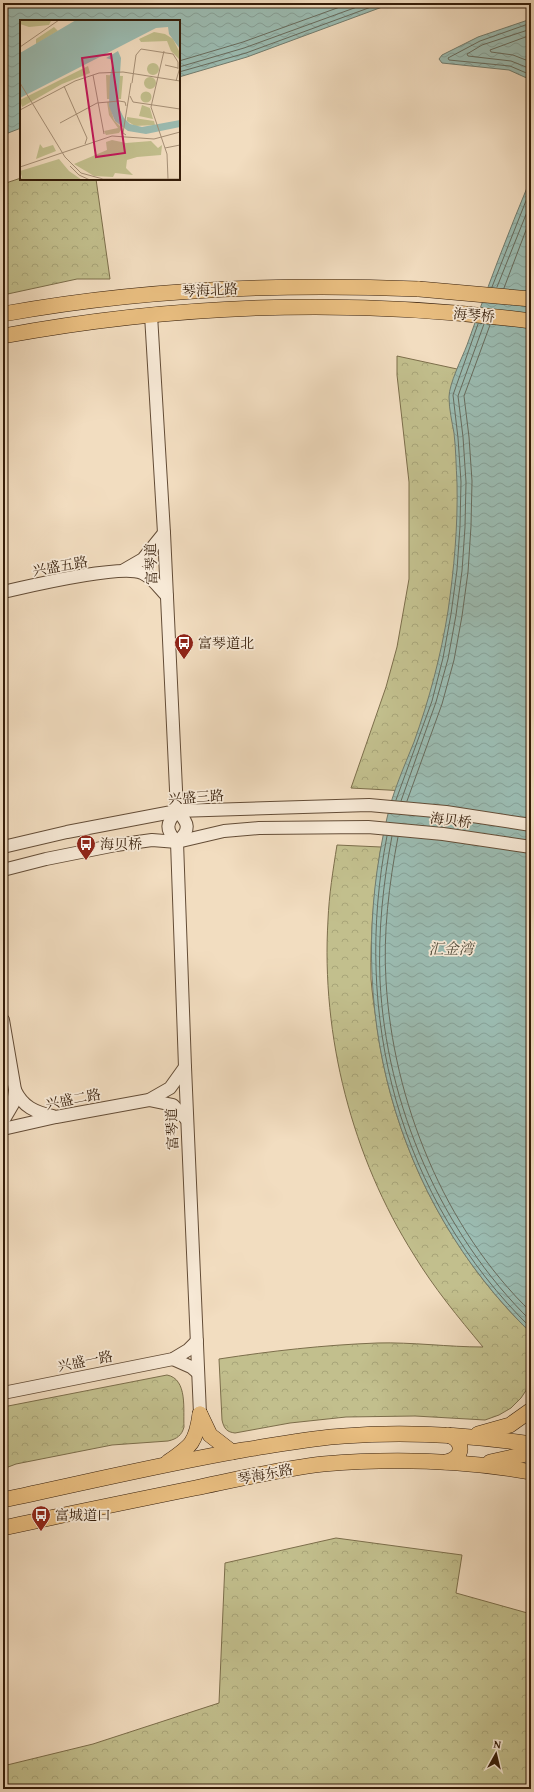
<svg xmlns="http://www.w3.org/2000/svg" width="534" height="1792" viewBox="0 0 534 1792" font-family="'Gentium Book Plus','Noto Serif SC',serif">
	<defs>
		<pattern id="forest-crowns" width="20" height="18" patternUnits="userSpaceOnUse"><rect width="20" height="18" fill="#c2bf8d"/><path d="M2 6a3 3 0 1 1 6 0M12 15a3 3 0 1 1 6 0" fill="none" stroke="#a7a478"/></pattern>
		<pattern id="water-waves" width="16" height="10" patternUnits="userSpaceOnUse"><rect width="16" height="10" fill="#9bbcb2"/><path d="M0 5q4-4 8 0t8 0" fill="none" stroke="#86a198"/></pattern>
	</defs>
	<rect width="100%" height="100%" fill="#f2ddc0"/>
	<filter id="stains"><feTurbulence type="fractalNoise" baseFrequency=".005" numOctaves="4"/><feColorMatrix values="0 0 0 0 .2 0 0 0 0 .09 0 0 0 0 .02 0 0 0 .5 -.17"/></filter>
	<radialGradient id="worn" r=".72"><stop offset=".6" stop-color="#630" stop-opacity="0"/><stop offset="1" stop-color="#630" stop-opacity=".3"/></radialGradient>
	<!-- forest -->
	<g fill="url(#forest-crowns)" stroke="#7c6e4b">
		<polygon points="21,178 96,179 110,279 77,279 3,295 3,184"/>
		<polygon points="397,356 531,385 424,792 351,788 386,687 397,647 409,579 409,482 397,375"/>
		<path d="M337,845L381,847C374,891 370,935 371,979C372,992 374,1006 376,1019C390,1137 445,1250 531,1333V1381L529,1386L521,1398L511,1408L499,1415L485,1420L415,1416L346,1417L290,1423L235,1433C227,1432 224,1429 222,1420L219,1359C271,1351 324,1345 377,1343C412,1342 448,1347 483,1347C458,1317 434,1288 414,1255C352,1157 321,1036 328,920C329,895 333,870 337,845Z"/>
		<path d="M167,1375C188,1379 183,1410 184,1427C182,1435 177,1439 168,1441L112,1445L16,1464L3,1469V1407Z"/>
		<polygon points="336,1538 462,1555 456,1593 531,1614 531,1789 3,1789 3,1766 93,1744 219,1703 225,1563"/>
	</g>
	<!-- water -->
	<g fill="url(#water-waves)" stroke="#727c6e">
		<polygon points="3,3 393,3 247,57 179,77 179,21 21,21 21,128 3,135"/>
		<polygon points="531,19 531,80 509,70 442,63 439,59 442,55 478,37"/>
		<path d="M531,178V1333C393,1199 343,1004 387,818C393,791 404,767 414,742C429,700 441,656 448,611C454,569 458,526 457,483C456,466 456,450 454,433C452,422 449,409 449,397C449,384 462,358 467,345C487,288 508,233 531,178Z"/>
	</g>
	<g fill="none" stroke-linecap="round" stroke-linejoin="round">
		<!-- shore -->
		<g stroke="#686c5e" stroke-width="1">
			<polyline points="531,23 480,41 448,58 449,60 510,66 531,75"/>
			<polyline points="531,29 482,45 467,54 468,56 511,61 531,69"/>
			<polyline points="531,35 490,50 491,52 513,55 531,62"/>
			<polyline points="179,61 243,42 351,3"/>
			<polyline points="179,67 244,48 368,3"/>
			<polyline points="179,72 246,53 382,3"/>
			<polyline points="492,287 531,188"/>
			<polyline points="497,287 531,202"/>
			<polyline points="504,288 531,217"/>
			<polyline points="396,800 432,701 443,658 451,614 457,570 460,526 461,482 458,438 453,395 478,324"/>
			<polyline points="401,801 436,702 448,659 456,615 462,571 465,527 466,482 463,437 458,396 484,324"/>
			<polyline points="407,801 442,704 454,660 462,616 468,572 471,526 472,481 469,437 464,396 490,325"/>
			<path d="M387,836C352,1015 398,1198 531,1328"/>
			<path d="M392,836C383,884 378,932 380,980C386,1105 441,1233 531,1321"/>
			<path d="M398,837C389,884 383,933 386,981C393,1101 444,1228 531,1312"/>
		</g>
		<!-- minor casing -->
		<g stroke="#644d37" stroke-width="14">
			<g id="minor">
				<polyline points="151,315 164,533 177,811"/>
				<polyline points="124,570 143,559 164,533"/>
				<path d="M3,592C30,586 120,564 142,573C153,578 159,588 167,596"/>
				<polyline points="177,842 185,1067 200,1414"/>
				<path d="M177,842C191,830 189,823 177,811"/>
				<path d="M177,842C165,830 166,823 177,811"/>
				<polyline points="3,847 67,832 177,811 369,805 446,812 531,825"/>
				<polyline points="3,870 46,859 116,845 152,840 177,842 224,831 259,828 368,827 443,834 531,847"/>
				<polyline points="3,1020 15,1090 13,1104 3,1121"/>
				<path d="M15,1090C23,1107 35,1112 53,1116"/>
				<polyline points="149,1100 173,1105 187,1120"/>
				<polyline points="3,1129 56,1117 149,1100 170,1088 185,1067"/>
				<polyline points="173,1359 191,1367 198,1373"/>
				<polyline points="3,1393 173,1359 188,1350 197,1341"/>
			</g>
		</g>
		<!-- major casing -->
		<g stroke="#351d09" stroke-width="16">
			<g id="major">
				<path d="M3,314C140,289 279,283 419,289"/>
				<path d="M3,336C176,304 356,298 531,321"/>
				<polyline points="200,1414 210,1435 232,1452"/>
				<polyline points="478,1434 510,1425 531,1410"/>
				<path d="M168,1462C191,1446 196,1443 200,1414"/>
				<path d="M446,1462C464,1458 465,1441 448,1435"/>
				<polyline points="490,1462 531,1453"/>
				<path d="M3,1500C83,1483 162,1464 243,1450C277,1445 310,1438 344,1436C407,1431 469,1435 531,1444"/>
				<path d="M3,1528C67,1514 131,1501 195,1488C238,1479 280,1469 323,1464C393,1458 462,1460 531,1472"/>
			</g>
		</g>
		<!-- minor -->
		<use href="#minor" stroke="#f7e9d6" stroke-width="12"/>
		<!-- major -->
		<use href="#major" stroke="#e9be80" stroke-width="15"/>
		<!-- major-bridge casing -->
		<g stroke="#351d09" stroke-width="16" stroke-linecap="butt">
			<polyline id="major-bridge" points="419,289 531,299"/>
		</g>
		<!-- major-bridge -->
		<use href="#major-bridge" stroke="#e9be80" stroke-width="15"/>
	</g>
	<!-- icons -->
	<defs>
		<g id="bus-pin" transform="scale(1)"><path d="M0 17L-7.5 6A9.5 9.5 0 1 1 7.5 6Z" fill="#8f2418" stroke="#f7e9d6"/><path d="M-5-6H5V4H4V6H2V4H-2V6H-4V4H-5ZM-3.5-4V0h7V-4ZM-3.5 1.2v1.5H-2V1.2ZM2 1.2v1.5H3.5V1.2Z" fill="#fff"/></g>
	</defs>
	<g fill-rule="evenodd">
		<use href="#bus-pin" x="184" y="643"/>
		<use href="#bus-pin" x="86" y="844"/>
		<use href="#bus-pin" x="41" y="1515"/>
	</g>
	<g text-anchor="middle" stroke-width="3.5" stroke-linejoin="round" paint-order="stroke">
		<!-- street labels -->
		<g font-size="14" fill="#351d09" stroke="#f7e9d6">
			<text transform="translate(210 290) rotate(-3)" y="5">琴海北路</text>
			<text transform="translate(474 315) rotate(5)" y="5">海琴桥</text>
			<text transform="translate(151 564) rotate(-92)" y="5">富琴道</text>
			<text transform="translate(60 566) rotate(-10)" y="5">兴盛五路</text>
			<text transform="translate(196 797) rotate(-4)" y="5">兴盛三路</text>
			<text transform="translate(451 820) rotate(7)" y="5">海贝桥</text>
			<text transform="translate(73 1099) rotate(-11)" y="5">兴盛二路</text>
			<text transform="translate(172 1129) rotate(-93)" y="5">富琴道</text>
			<text transform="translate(85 1361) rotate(-11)" y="5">兴盛一路</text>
			<text transform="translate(265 1474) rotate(-11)" y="5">琴海东路</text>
		</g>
		<!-- poi labels -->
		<g font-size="14" fill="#351d09" stroke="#f7e9d6" text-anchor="start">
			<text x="198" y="648">富琴道北</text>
			<text x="100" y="849">海贝桥</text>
			<text x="55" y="1520">富城道口</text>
		</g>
		<!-- water labels -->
		<g font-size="15" font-style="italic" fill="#544d3c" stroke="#f7e9d6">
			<text x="451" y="954">汇金湾</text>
		</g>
	</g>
	<!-- overview -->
	<g transform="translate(20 20)">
		<rect width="160" height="160" fill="#f2ddc0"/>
		<path d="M34,7L38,11L16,24V19ZM20,124L23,128L33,125L36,131L16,139Z" fill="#c2bf8d"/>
		<path d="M0,0H30L31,1L29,5L9,7L0,4ZM134,12L145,14L153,19L160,33V40L151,31L147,21L121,22L119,19ZM127 49a6 6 0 1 1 12 0a6 6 0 1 1-12 0ZM68,46L70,53L42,64L2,87L0,80ZM86,55L103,56L101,79H87ZM124 63a6 6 0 1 1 12 0a6 6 0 1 1-12 0ZM120.5 77a5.5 5.5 0 1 1 11 0a5.5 5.5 0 1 1-11 0ZM87,82H89L94,100L102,108L99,113L86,115L84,111L98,108L89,95ZM122,85L130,88L133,99L119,96ZM107,97L134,101L135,105L115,106L107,101ZM92,120L106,123L131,121L138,128L142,125L141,135L117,137L107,140L106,148L113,155L95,153L93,157L74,156L54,144L87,130L86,122ZM39,139L49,151L62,160H0L2,157L0,151Z" fill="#c2bf8d"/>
		<path d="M56,0H160V29L149,14L148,7L136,8L0,78V33ZM98,31L101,38L98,86L104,98L110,104L122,107L160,100V107L126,114L108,111L95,101L89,86L90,56L93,40L86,38Z" fill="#9bbcb2"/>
		<path fill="none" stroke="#a69077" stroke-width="1" d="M0,27L39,0M144,31L131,87L147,134L148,159M145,45L158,48M73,55L84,114M156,61L160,47M0,63L45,137L61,153L83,159H160M112,63L116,35L121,29L153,34L158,42V49M44,66L67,118L65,124M110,76L113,82L160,89M0,90L55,61L79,53L103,52L160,61M40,103L77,83L99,81L105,82L106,86M106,115L103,113L111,63M145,128L160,125M50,146L59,155L70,160M0,147L92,116L134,119L160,112"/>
		<path fill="#c2185b" fill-opacity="0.15" stroke="#c2185b" stroke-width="2" d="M91,34L105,133L76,137L62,38Z"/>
		<rect width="160" height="160" fill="none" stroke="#351d09" stroke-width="2"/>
	</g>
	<!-- margin -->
	<rect width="534" height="1792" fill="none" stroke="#f2ddc0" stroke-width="16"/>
	<rect x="4" y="4" width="526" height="1784" fill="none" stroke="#351d09" stroke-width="2"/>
	<rect x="8" y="8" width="518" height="1776" fill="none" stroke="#351d09"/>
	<!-- north arrow -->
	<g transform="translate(496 1754) rotate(8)" stroke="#f7e9d6" stroke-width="3" paint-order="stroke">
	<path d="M0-3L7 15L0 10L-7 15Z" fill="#351d09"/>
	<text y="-6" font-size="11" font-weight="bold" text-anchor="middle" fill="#351d09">N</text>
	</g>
	<rect width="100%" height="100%" filter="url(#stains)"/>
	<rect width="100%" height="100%" fill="url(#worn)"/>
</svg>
